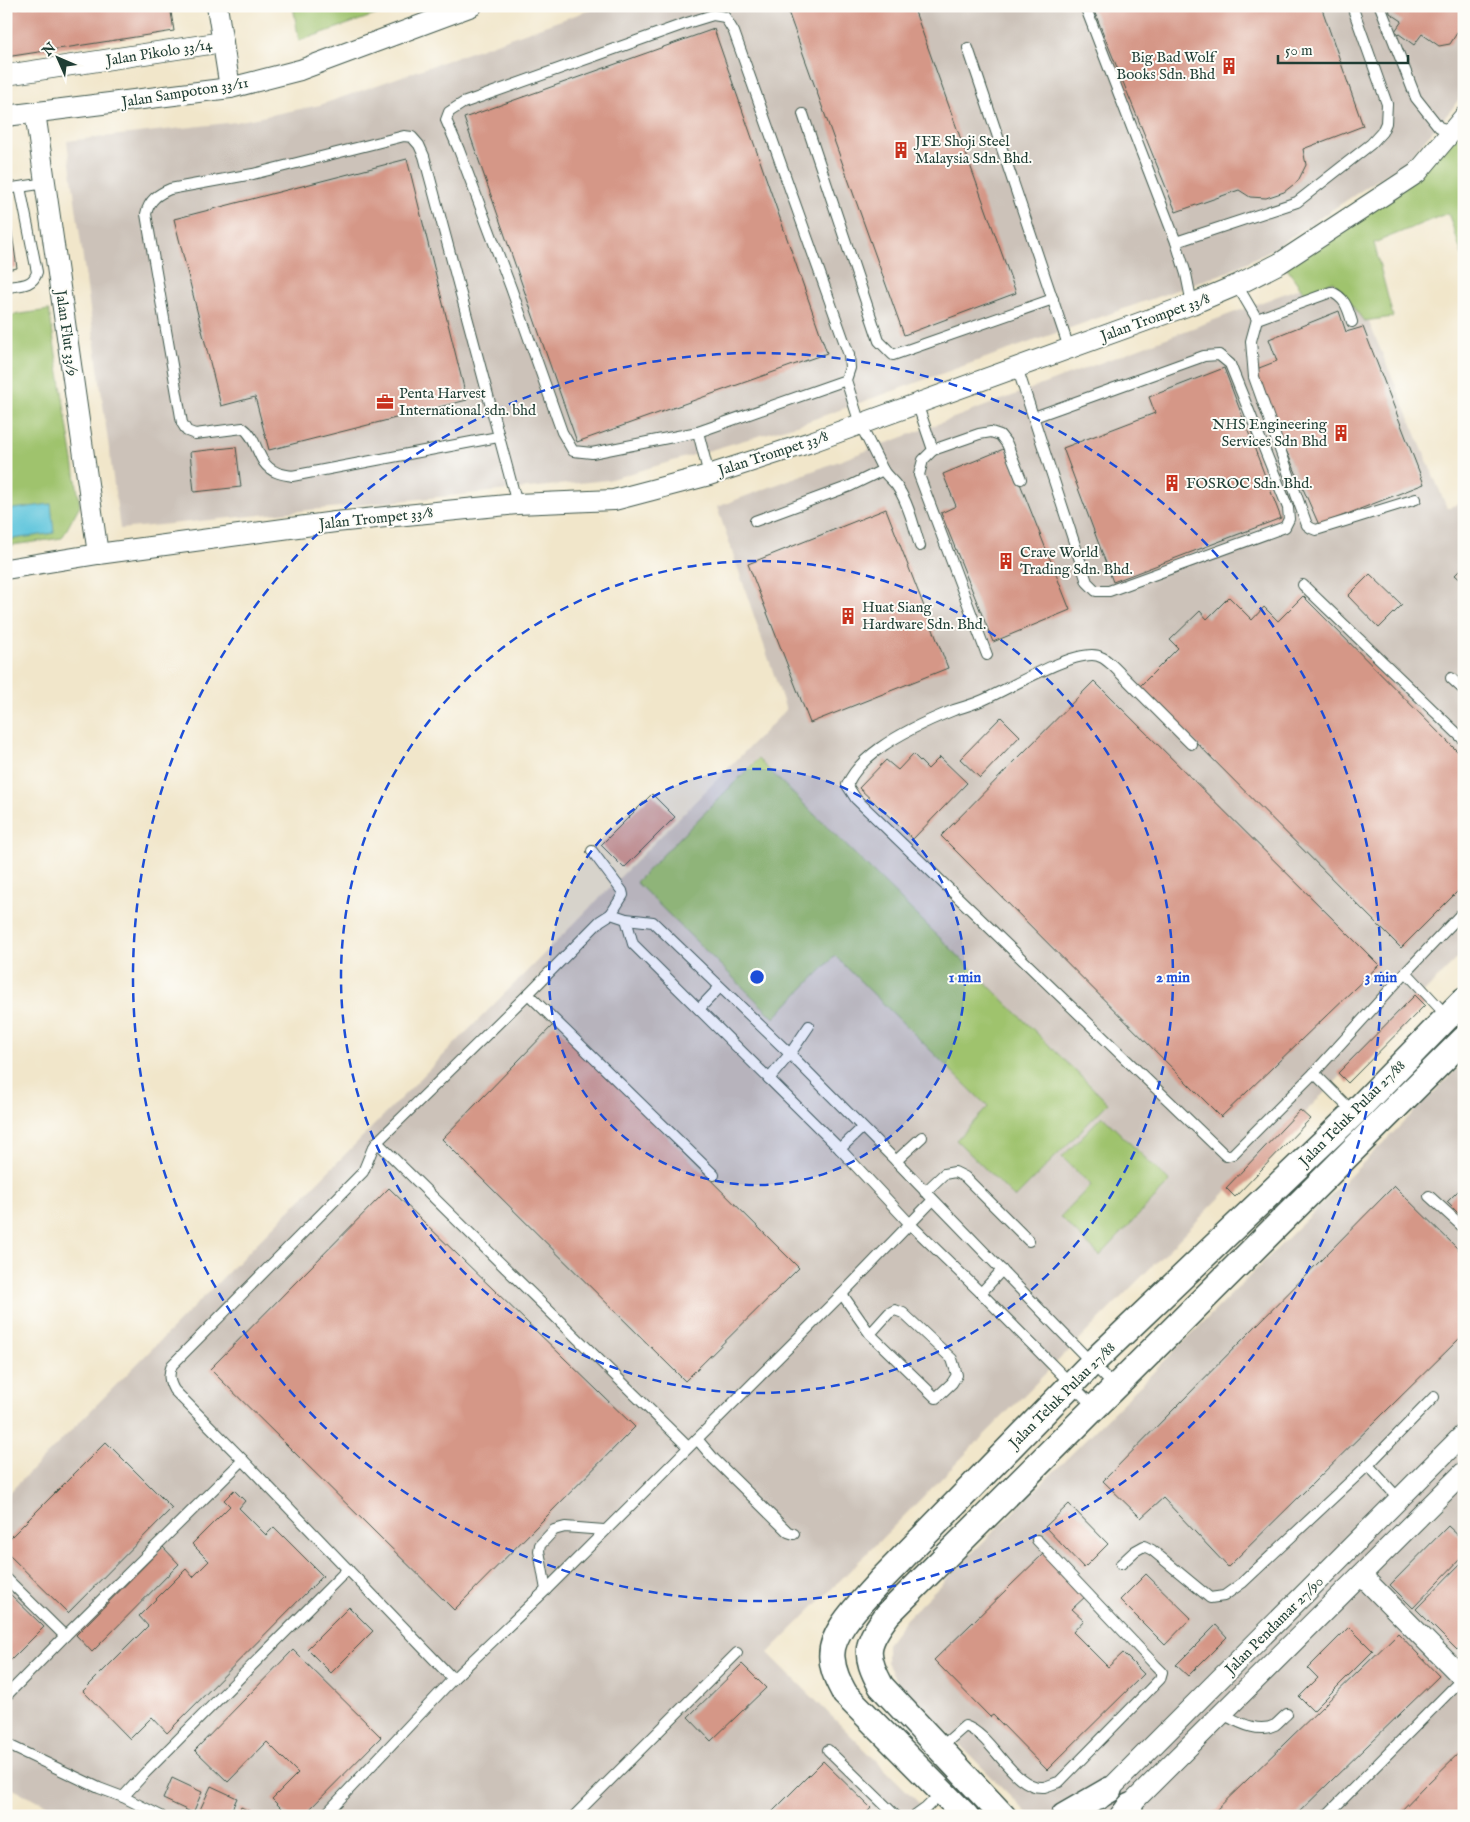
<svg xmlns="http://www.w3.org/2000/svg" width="1470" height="1822" viewBox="0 0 1470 1822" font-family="'IM FELL English',serif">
	<rect width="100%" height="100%" fill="#fdfcf7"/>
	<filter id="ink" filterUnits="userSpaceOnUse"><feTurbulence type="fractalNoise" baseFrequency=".02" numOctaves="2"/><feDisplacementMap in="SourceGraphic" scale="10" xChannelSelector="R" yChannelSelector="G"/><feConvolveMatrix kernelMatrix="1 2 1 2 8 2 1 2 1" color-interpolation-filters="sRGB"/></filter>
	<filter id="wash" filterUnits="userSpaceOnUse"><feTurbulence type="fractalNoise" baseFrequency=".0096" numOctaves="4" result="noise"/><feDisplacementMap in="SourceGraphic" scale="20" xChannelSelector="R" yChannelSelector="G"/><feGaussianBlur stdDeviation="1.12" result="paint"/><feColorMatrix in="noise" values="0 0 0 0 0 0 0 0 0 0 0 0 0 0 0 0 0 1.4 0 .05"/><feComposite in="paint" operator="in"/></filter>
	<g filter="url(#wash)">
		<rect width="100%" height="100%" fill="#f1e6ca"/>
		<!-- industrial -->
		<g fill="#ccc2b9">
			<polygon points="601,6 1464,6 1464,92 1451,110 1406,161 1276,247 1230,271 803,423 608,480 120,529 67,141 236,122 320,105"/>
			<polygon points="1347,270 1447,508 1464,502 1464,952 768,1653 932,1816 72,1816 6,1786 6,1496 786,710 717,507"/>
			<polygon points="1464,1062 1464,1816 1030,1816 896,1680 887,1663 887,1644 906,1619"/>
		</g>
		<!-- green -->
		<g fill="#9fc36d" stroke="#5f8050">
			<polygon points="293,6 401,6 299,41"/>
			<polygon points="1464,128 1464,260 1448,213 1374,243 1393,317 1364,321 1333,281 1305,294 1285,266"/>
			<polygon points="49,310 80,505 62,538 6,546 6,316"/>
			<polygon points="758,759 1108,1103 1015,1198 956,1140 988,1107 835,956 774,1018 636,882"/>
			<polygon points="1102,1116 1170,1182 1100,1256 1060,1217 1091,1185 1062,1157"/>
		</g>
		<!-- water -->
		<polygon fill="#5fc5dc" stroke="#3f8188" points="51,504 54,533 6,540 6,510"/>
		<g id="blocks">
			<!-- building -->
			<g fill="#d59787">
				<polygon points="31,6 170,6 174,31 6,57 6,10"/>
				<polygon points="786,6 913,6 1016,293 904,335"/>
				<polygon points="1092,6 1321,6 1363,126 1303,149 1306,165 1298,181 1284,192 1266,198 1250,197 1239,190 1176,212"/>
				<polygon points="1389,6 1464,6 1464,22 1450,44 1439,46 1422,34 1414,45 1395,31 1402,21 1390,13"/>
				<polygon points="714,29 827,353 577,442 464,118"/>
				<polygon points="407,159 467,400 269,450 255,397 221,406 174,219"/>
				<polygon points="6,212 9,212 17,268 6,270"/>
				<polygon points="1339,311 1346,332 1363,327 1424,484 1319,525 1256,382 1254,370 1277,361 1269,339"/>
				<polygon points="1224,368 1281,518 1113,582 1063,448 1155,413 1149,397"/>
				<polygon points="236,447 241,487 194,492 190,452"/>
				<polygon points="1006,448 1070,610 993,642 941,513 956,506 943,474"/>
				<polygon points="886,509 948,668 810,723 748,564"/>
				<polygon points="1464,566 1464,583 1455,575"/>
				<polygon points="1370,574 1402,605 1379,628 1348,596"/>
				<polygon points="1303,596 1464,758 1464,885 1401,948 1140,686 1178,648 1170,640 1200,611 1207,619 1229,597 1252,620 1264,607 1278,621"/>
				<polygon points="1094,681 1379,965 1221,1117 941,836"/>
				<polygon points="1001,717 1020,736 980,778 960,759"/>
				<polygon points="913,754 928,769 940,757 967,783 913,839 859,788 886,760 898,770"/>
				<polygon points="652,794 675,817 624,868 601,845"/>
				<polygon points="1415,995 1425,1005 1348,1083 1338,1073"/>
				<polygon points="554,1024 799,1268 685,1381 442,1139"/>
				<polygon points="1300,1110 1310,1119 1235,1197 1226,1188"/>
				<polygon points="1464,1185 1464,1219 1447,1202"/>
				<polygon points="1394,1186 1464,1255 1464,1334 1228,1567 1163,1498 1141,1518 1103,1481"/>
				<polygon points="389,1188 635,1427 454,1610 210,1369"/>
				<polygon points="106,1442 172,1508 68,1613 6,1552 6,1542"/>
				<polygon points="234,1490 245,1501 239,1508 266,1535 274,1527 323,1576 167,1733 152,1717 130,1739 83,1691 148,1626 139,1616 186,1569 193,1577 209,1561 192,1544 230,1506 224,1500"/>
				<polygon points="1069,1504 1108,1544 1084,1568 1045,1527"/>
				<polygon points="1448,1526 1464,1541 1464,1555 1413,1608 1390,1585"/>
				<polygon points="163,1547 179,1564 92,1652 76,1635"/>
				<polygon points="1045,1552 1087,1595 1072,1609 1084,1620 1073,1632 1108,1667 1123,1653 1144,1674 1047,1770 993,1715 990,1717 934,1660"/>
				<polygon points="1464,1560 1464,1643 1457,1650 1416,1609"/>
				<polygon points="1146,1574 1191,1618 1165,1645 1120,1600"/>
				<polygon points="6,1590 44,1627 8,1663 6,1661"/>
				<polygon points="349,1607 373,1631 331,1673 307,1649"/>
				<polygon points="1216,1625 1227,1637 1188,1676 1176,1665"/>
				<polygon points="1349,1627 1373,1651 1313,1711 1299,1697 1318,1678 1308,1668"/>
				<polygon points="1398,1633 1439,1676 1295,1816 1210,1816"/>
				<polygon points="293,1650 381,1737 303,1816 289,1816 272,1799 298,1773 267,1742 228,1782 195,1750"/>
				<polygon points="742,1664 766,1688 711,1741 688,1717"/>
				<polygon points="1464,1748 1464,1816 1396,1816 1426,1785"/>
				<polygon points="823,1761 871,1808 864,1816 768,1816"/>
				<polygon points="172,1778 202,1792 193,1813 163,1799"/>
				<polygon points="211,1786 237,1798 229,1816 203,1816 198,1814"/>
				<polygon points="241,1807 253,1813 251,1816 237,1816"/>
			</g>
		</g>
	</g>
	<g filter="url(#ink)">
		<use href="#blocks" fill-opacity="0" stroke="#3e564a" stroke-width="1"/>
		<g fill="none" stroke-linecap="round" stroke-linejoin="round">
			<!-- service casing -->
			<g stroke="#3e564a" stroke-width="12">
				<g id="service">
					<polyline points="1085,6 1176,242 1186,274 1192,304"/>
					<polyline points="1380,6 1416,98 1439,127 1454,131"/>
					<polyline points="968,48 1069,348"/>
					<polyline points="803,114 879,341 893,355 1053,299"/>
					<polyline points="6,189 46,183"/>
					<polyline points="1176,242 1297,202 1371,144 1382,132 1386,123 1387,104 1352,6"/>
					<polyline points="1237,285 1257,319 1251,341 1254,377 1307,525 1311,528 1316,530 1416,499"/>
					<path d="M6,287C19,285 33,287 37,272L20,187"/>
					<path d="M1257,319L1331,292C1345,297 1348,309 1352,322"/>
					<polyline points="1017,367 1087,582 1096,591 1109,591 1285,527 1289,519 1288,508 1230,364 1219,355 1204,356 1034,417"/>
					<polyline points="917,403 933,450 923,460 919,475 987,655"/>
					<polyline points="698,432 709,475"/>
					<path d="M498,437L292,476C287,475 280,474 276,472C256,464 259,439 243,428L195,434L187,431L182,423L146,214C149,200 158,194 170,189L253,174L404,136L412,137L419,145L424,156L517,504"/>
					<polyline points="933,450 979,434 991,432 1000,435 1007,444 1021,479"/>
					<path d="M883,470C887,477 894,481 898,488C909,504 914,528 920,546"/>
					<polyline points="755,521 850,486 883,470 860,424 846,380 850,368 849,355 734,32 725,17 713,15 687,23 463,103 449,112 446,120 459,150 511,288 562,432 573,451 592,453 698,432 846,380"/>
					<polyline points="1303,585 1464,740"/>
					<polyline points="1451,678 1464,690"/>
					<path d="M1191,744L1112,665C1106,660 1101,655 1092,655C1065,655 1010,688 983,700C974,704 964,707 954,710C929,720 901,733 880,748C866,758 854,770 847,785L856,799L1226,1156L1233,1154L1314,1073L1406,972L1464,911"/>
					<polyline points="592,851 622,891 623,895 611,914"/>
					<polyline points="626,919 633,944 840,1149 910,1224 981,1293 1094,1407"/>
					<polyline points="1406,972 1447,1016"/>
					<polyline points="528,994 714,1175"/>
					<polyline points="699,1009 719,988"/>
					<polyline points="1314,1073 1354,1113"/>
					<polyline points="769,1079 790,1054 809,1026"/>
					<polyline points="377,1142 688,1447"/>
					<polyline points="840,1149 862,1128"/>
					<polyline points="896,1161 922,1137"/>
					<polyline points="925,1192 944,1174 955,1172 965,1177 1029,1241"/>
					<polyline points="1429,1196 1464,1228"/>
					<polyline points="981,1293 1002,1270"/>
					<polyline points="842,1294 870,1334 936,1398 952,1383 957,1375 952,1359 903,1313 895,1310 889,1313 870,1334"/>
					<polyline points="697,1439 714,1459 788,1532 794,1534"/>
					<polyline points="1368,1465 1434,1397"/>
					<polyline points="1121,1564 1135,1551 1144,1546 1152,1550 1210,1598 1224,1596 1242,1583 1368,1465 1399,1499"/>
					<polyline points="6,1578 65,1636"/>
					<polyline points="546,1590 539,1551 540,1545 554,1530 565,1527 604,1530"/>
					<path d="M453,1679L243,1460L174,1390C169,1381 168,1375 172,1365L363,1172L372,1150L377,1142L528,994L600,921L611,914L626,919L653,922L790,1054L896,1161L1116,1388"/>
					<polyline points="6,1696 65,1636 243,1460"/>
					<path d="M1222,1714C1237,1721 1257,1734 1275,1725C1279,1722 1283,1717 1287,1714"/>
					<polyline points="6,1744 99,1788 123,1797 145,1773 348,1569"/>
					<path d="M940,1748L965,1726C993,1735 1013,1790 1044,1787C1049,1786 1054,1783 1059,1782L1160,1679L1162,1672L1156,1666L1037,1540"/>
					<polyline points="828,1750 896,1816"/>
					<polyline points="123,1797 161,1816"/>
					<polyline points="324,1816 453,1679 546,1590 842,1294 933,1200"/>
					<polyline points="574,1816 737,1653"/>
					<polyline points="915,1816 926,1808 942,1792"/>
					<polyline points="1326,1816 1464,1677"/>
				</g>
			</g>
			<!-- minor casing -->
			<g stroke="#3e564a" stroke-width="22">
				<g id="minor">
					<polyline points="217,6 230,88"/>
					<polyline points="6,75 223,42"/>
					<polyline points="35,112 98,554"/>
					<polyline points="6,116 230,88 300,70 472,6"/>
					<polyline points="6,569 98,554 335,522 517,504 614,500 709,475 811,442 1192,304 1237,285 1280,263 1417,173 1464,117"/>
					<polyline points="1361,1575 1464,1679"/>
					<polyline points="1099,1800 1464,1434"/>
					<polyline points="1120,1815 1464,1472"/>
				</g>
			</g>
			<!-- tertiary casing -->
			<g stroke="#3e564a" stroke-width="28">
				<g id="tertiary">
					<path d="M966,1816L845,1694C839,1683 833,1672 832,1658C829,1632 864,1600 880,1581L1092,1363L1354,1113L1464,1000"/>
					<path d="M1003,1816L881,1686C863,1653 866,1643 888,1614L1464,1039"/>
					<polyline points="1064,1816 1109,1790"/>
					<polyline points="1123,1816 1130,1806"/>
				</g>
			</g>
			<!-- service -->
			<use href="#service" stroke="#fff" stroke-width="10"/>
			<!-- minor -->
			<use href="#minor" stroke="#fff" stroke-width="20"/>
			<!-- tertiary -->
			<use href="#tertiary" stroke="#fff" stroke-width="25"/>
		</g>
	</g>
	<!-- distance rings -->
	<circle cx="757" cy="977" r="208" fill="#1d4ed8" fill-opacity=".12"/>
	<g fill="none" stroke="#1d4ed8" stroke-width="2.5" stroke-dasharray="9 6">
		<circle cx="757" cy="977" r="208"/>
		<circle cx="757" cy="977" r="416"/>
		<circle cx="757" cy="977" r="624"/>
	</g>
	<!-- icons -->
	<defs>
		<g id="building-bare" transform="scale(1.35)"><path d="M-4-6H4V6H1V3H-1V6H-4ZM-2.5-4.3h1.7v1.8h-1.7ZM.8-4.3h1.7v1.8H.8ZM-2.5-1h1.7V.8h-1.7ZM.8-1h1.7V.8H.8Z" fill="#c8321e" stroke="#fdfcf7" stroke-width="2.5" paint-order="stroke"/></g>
		<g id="office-bare" transform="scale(1.35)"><path d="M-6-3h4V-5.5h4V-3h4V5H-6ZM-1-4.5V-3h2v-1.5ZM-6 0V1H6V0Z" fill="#c8321e" stroke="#fdfcf7" stroke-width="2.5" paint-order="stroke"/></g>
	</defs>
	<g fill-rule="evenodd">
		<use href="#building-bare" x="1229" y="66"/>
		<use href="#building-bare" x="901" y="150"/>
		<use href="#office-bare" x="385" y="402"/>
		<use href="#building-bare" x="1341" y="433"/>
		<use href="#building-bare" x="1172" y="483"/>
		<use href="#building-bare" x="1006" y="561"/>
		<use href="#building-bare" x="848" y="616"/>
	</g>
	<g text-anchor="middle" stroke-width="4" stroke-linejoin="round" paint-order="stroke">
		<!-- street labels -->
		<g font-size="15" fill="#1f3d34" stroke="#fdfcf7">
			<text transform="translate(159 52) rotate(-9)" y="5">Jalan Pikolo 33/14</text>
			<text transform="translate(185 92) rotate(-9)" y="5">Jalan Sampoton 33/11</text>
			<text transform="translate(1155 317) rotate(-20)" y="5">Jalan Trompet 33/8</text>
			<text transform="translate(67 333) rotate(82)" y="5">Jalan Flut 33/9</text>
			<text transform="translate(773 453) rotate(-18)" y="5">Jalan Trompet 33/8</text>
			<text transform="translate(376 518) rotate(-6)" y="5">Jalan Trompet 33/8</text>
			<text transform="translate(1352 1113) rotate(-45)" y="5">Jalan Teluk Pulau 27/88</text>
			<text transform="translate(1062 1395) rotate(-45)" y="5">Jalan Teluk Pulau 27/88</text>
			<text transform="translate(1274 1625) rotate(-45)" y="5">Jalan Pendamar 27/90</text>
		</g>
		<!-- poi labels -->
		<g font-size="15" fill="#1f3d34" stroke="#fdfcf7" text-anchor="start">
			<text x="1215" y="62" text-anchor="end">Big Bad Wolf<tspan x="1215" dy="17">Books Sdn. Bhd</tspan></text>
			<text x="915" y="146">JFE Shoji Steel<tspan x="915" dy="17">Malaysia Sdn. Bhd.</tspan></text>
			<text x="399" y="398">Penta Harvest<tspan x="399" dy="17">International sdn. bhd</tspan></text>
			<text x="1327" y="429" text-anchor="end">NHS Engineering<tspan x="1327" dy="17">Services Sdn Bhd</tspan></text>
			<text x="1186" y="488">FOSROC Sdn. Bhd.</text>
			<text x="1020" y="557">Crave World<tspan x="1020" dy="17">Trading Sdn. Bhd.</tspan></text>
			<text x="862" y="612">Huat Siang<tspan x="862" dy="17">Hardware Sdn. Bhd.</tspan></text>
		</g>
	</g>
	<circle cx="757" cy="977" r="8" fill="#1d4ed8" stroke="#fdfcf7" stroke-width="2.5"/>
	<g font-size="15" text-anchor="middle" font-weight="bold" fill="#1d4ed8" stroke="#fdfcf7" stroke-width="4" stroke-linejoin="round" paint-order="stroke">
		<text x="965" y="982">1 min</text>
		<text x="1173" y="982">2 min</text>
		<text x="1381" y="982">3 min</text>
	</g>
	<!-- margin -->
	<rect width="1470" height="1822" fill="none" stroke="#fdfcf7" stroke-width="25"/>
	<!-- north arrow -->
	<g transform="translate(58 58) rotate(315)" stroke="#fdfcf7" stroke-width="4" paint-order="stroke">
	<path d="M0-4L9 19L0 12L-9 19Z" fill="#1f3d34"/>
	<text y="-8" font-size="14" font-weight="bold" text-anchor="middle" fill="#1f3d34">N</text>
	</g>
	<!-- scale -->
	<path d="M1278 55v8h130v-8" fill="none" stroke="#1f3d34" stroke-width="2.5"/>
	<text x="1285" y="55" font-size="15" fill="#1f3d34" stroke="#fdfcf7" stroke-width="4" paint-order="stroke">50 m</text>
</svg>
